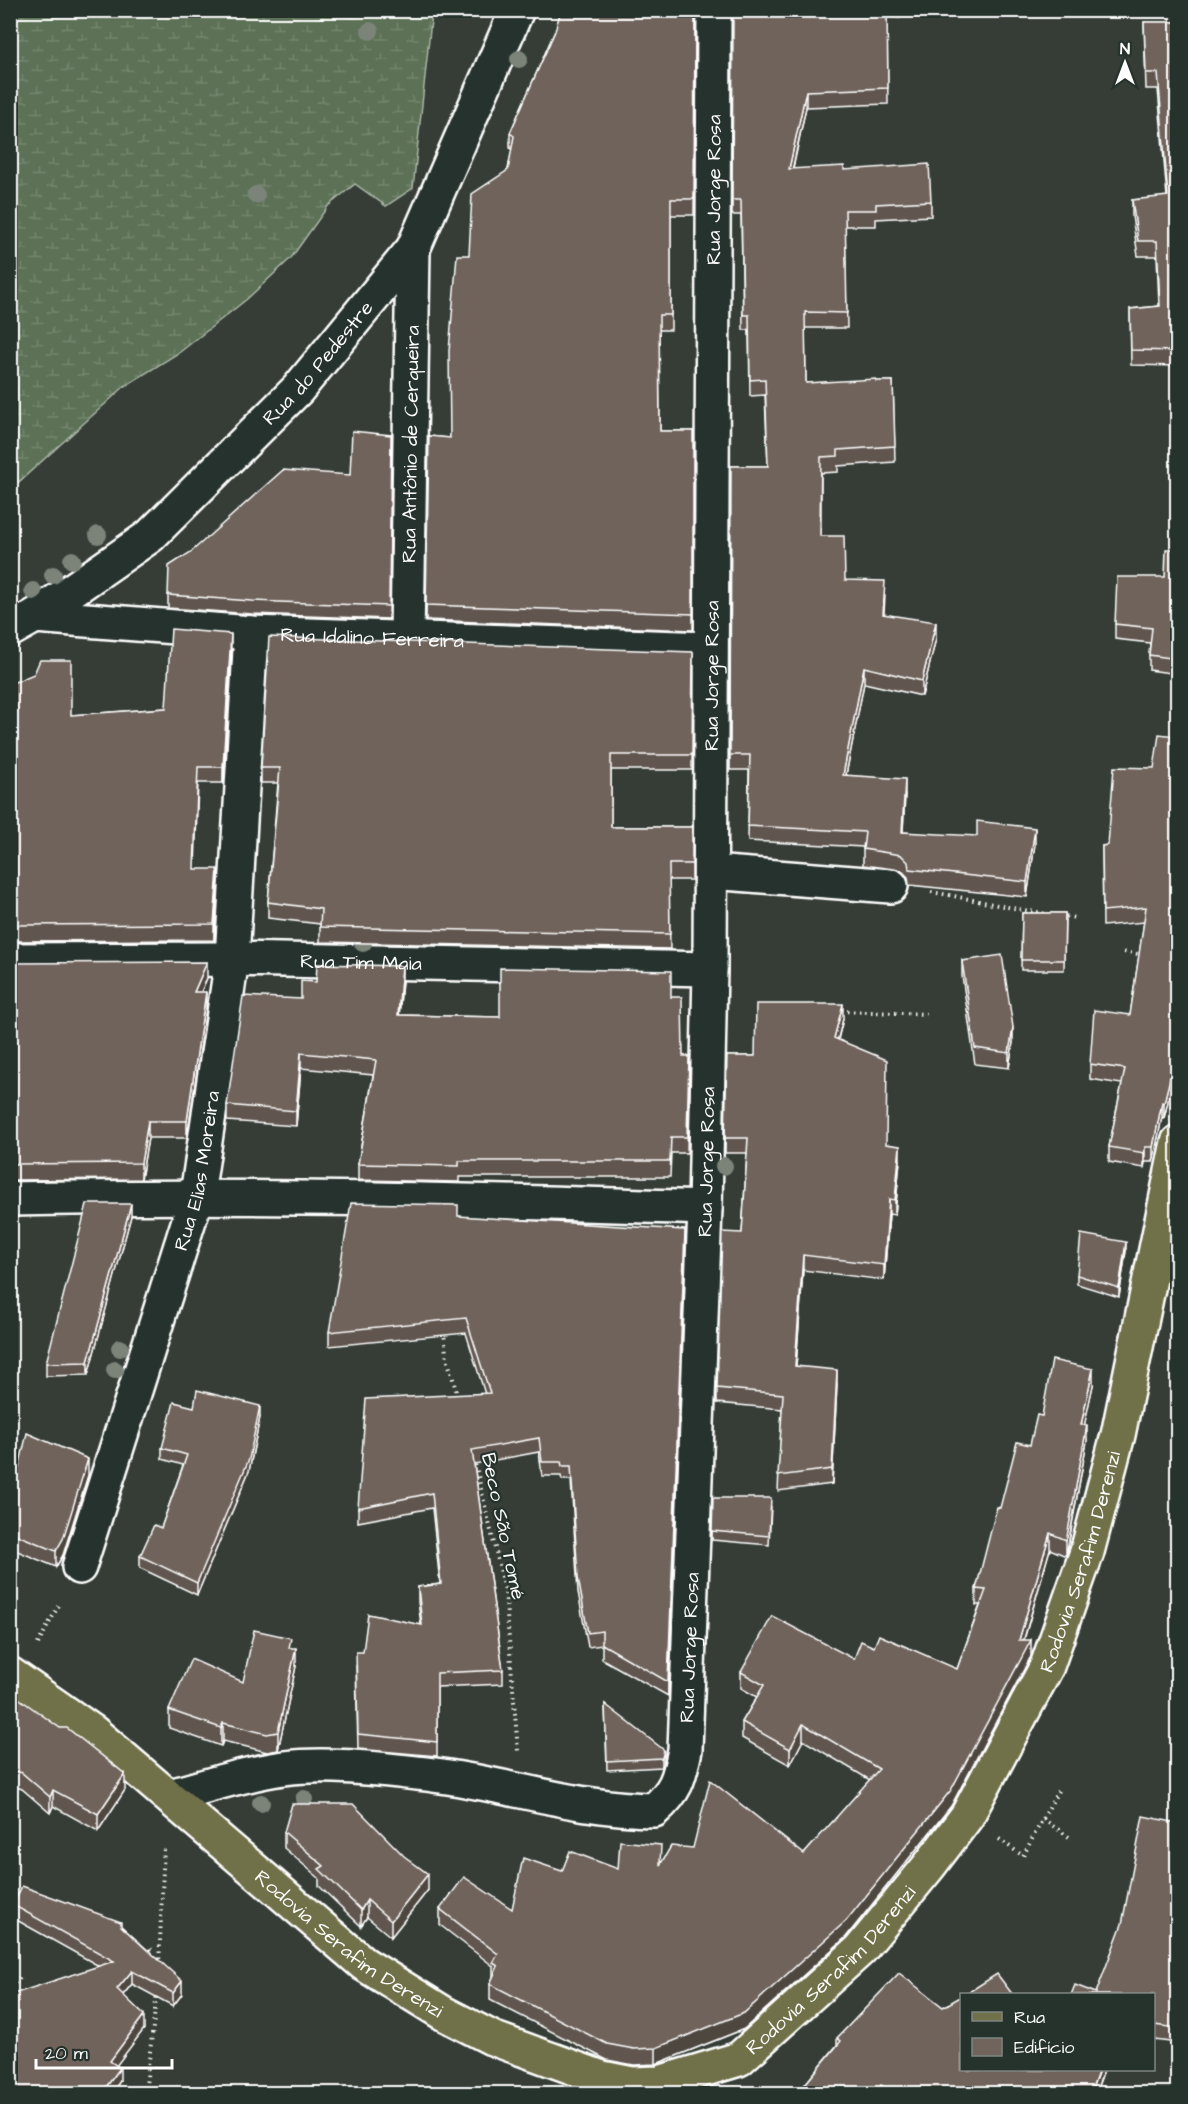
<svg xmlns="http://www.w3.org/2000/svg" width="1188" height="2104" viewBox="0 0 1188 2104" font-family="'Architects Daughter',sans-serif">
	<defs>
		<pattern id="wetland-marsh" width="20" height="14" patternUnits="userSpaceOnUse" patternTransform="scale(1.5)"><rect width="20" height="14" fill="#5b7155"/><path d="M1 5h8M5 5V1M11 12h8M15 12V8" fill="none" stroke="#74866e"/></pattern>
	</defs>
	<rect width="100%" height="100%" fill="#353d36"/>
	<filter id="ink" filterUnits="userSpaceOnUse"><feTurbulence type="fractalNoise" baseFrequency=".0167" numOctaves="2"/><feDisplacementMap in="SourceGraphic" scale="12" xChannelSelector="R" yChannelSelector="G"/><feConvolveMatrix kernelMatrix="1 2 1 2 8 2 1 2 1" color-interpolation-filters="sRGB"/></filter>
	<g filter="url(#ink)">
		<!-- wetland -->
		<polygon fill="url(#wetland-marsh)" stroke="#adb8aa" stroke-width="1.5" points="11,10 432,11 413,188 386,206 355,184 328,206 291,258 247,299 180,352 125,386 11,489"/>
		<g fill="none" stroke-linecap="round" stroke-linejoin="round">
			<!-- minor casing -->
			<g stroke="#fff" stroke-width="38">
				<g id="minor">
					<path id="s1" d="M35,616L251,633L709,649"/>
					<path id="s2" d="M10,630L35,616L150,536L298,389L413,249L517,10"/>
					<path id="s3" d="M407,639L413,249"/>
					<polyline points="711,872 891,886"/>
					<path id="s4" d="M10,960L232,959L710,969"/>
					<path d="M10,1199C242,1194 473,1200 705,1208"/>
					<path id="s5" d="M79,1567L197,1195L232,959L251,633"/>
					<path id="s6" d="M170,1796C207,1786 246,1773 284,1768C330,1762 388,1770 434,1775C508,1784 579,1810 654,1810C676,1791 679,1779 685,1750L705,1208L710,969L714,10"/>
				</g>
			</g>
			<!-- major casing -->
			<g stroke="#fff" stroke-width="38">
				<g id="major">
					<path id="s7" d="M10,1674L93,1732L364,1964L443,2013L492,2038L602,2078L632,2084L659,2083L739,2059L860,1950L929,1866L967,1816L1047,1666L1087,1552L1118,1435L1178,1142"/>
				</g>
			</g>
			<!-- path -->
			<g stroke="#fff" stroke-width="4" stroke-dasharray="1.5 4.5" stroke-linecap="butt">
				<path d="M931,892C969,898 1005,908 1044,913"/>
				<polyline points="1060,915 1075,918"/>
				<polyline points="1124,952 1144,955"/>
				<polyline points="841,1011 928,1014"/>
				<polyline points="444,1331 446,1354 458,1397"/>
				<polyline points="474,1459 505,1590 518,1751"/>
				<polyline points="38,1644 60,1603"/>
				<polyline points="1043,1819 1069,1837"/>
				<polyline points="999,1839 1023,1856 1059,1789"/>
				<polyline points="159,1965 164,1846"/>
				<polyline points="10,1987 20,1978"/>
				<polyline points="145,2094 157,1993"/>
			</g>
			<!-- minor -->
			<use href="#minor" stroke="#26332d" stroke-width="33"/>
			<!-- major -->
			<use href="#major" stroke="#70704a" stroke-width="33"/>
		</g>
		<!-- trees -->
		<g fill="#7b847a">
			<circle cx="370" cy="31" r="9"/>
			<circle cx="519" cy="59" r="9"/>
			<circle cx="256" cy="195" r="9"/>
			<circle cx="98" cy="535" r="9"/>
			<circle cx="72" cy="560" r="9"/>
			<circle cx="53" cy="575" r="9"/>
			<circle cx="33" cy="591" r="9"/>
			<circle cx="363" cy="943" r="9"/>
			<circle cx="724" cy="1166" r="9"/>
			<circle cx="120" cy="1348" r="9"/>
			<circle cx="115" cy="1370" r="9"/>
			<circle cx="304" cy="1799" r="9"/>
			<circle cx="261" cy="1803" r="9"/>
		</g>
		<!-- wall -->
		<g fill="#60564f" stroke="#fff" stroke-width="1.5">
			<polygon points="695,10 694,215 671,215 671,330 659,330 660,431 693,431 693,630 426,620 429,436 450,438 469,255 508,170 512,150 510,148 510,133 555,31"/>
			<polygon points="733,10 900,10 900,18 887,17 888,104 806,107 793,169 844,170 931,201 931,216 876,219 876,226 845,226 847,328 805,328 806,383 893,381 895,462 838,466 838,472 821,473 821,536 845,580 885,596 884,614 936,638 922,696 864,683 846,775 905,794 903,832 1035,844 1027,897 909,885 908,877 901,870 863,865 863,847 748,841 749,770 730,770 731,466 768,466 765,395 750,396 749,330 743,330 741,215 732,215"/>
			<polygon points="1144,22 1178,22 1178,366 1131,365 1130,309 1159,306 1157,256 1138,256 1132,216 1132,200 1167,197 1158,89 1146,89"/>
			<polygon points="391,435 389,619 252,614 168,608 168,595 350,475"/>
			<polygon points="1178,549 1178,674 1149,670 1149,655 1150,643 1115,639 1115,624 1165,577"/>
			<polygon points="231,650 223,783 198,783 195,869 218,885 214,940 10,941 10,684 71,715 166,708"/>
			<polygon points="693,652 692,770 611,770 611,827 692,827 692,880 669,880 670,949 320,942 320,924 268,918 268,902 278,783 261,783 261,768"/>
			<polygon points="1176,736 1175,1073 1164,1118 1162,1117 1153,1162 1145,1162 1144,1168 1109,1162 1109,1147 1122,1084 1090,1079 1090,1064 1130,1015 1144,922 1103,926 1102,846 1108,845 1154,768"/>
			<polygon points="1022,913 1065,913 1064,970 1021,970"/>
			<polygon points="962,961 1013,1042 1009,1068 975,1064 962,976"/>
			<polygon points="10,963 207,978 201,992 206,1008 187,1138 148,1138 141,1179 12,1180 12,1153 10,1153"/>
			<polygon points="402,981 399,1015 500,1017 671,997 683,1056 689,1056 687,1153 671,1153 670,1177 459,1177 459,1182 358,1180 358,1164 373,1075 301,1068 296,1126 227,1121 227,1105 301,999 316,982"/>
			<polygon points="843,1019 838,1040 886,1144 900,1160 895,1215 889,1214 884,1280 803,1270 796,1366 837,1384 832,1484 778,1491 782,1409 717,1403 717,1388 742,1233 747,1153 725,1153 727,1056 755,1056"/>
			<polygon points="131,1216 88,1375 46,1376 46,1363"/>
			<polygon points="458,1216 685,1244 668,1696 602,1659 602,1645 588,1647 578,1592 571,1480 562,1480 561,1476 542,1476 539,1452 474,1464 503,1670 503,1684 437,1687 437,1756 358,1749 356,1666 363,1652 421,1625 418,1602 418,1587 440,1584 432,1508 358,1522 358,1508 485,1394 466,1333 329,1346 329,1332"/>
			<polygon points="1126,1251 1119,1297 1077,1284 1077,1275"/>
			<polygon points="1093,1385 1084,1425 1087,1441 1067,1553 1066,1556 1050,1549 1024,1640 1031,1656 1030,1658 951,1806 846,1937 744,2029 656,2064 634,2065 607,2060 490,2000 490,1984 493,1977 493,1966 440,1925 440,1909 512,1909 562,1871 618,1869 661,1862 693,1848 804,1854 870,1780 803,1740 790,1765 742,1738 742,1722 757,1697 741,1688 741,1672 854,1659 874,1647 957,1669 980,1605 976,1605 976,1589 1000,1508 1030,1445 1042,1416"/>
			<polygon points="194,1407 260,1417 249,1471 197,1595 140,1568 140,1556 161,1528 183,1465 162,1459 162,1448"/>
			<polygon points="10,1466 88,1475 63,1555 56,1567 10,1548"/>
			<polygon points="713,1498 771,1507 769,1545 712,1540"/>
			<polygon points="291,1648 296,1666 278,1750 267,1752 223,1741 221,1746 169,1728 169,1710 243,1682"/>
			<polygon points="10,1692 125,1790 98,1831 53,1806 50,1813 22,1789 10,1785"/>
			<polygon points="605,1704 664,1759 662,1767 607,1770"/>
			<polygon points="1178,1823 1178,2043 1154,2040 1154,1995 1096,1993"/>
			<polygon points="284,1832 428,1890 391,1937 367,1917 361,1926 319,1886 319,1878 284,1848"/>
			<polygon points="13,1905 121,1926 151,1953 182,1994 173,2006 132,1984 123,1995 144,2029 116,2065 120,2081 111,2094 10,2094 99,1966 13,1918"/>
			<polygon points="943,2007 1104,2070 1095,2094 797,2094 837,2045 837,2038"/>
		</g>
		<!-- shaded-wall -->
		<g fill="#4e4640" stroke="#fff" stroke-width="1.5">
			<polygon points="806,91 806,107 789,184 789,169"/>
			<polygon points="936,622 936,638 922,696 922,681"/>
			<polygon points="231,634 231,650 223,783 223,767"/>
			<polygon points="864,667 864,683 843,790 843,775"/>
			<polygon points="905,779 905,794 902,848 902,832"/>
			<polygon points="1035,828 1035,844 1027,897 1027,882"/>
			<polygon points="218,869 218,885 214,940 214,924"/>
			<polygon points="207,962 207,978 194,1008 194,992"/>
			<polygon points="402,966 402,981 398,1031 398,1015"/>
			<polygon points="206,992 206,1008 187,1138 187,1121"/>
			<polygon points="843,1004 843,1019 834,1053 834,1038"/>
			<polygon points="1013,1027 1013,1042 1009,1068 1009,1053"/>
			<polygon points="1178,1045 1178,1060 1164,1118 1164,1103"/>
			<polygon points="301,1053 301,1068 296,1126 296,1111"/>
			<polygon points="1162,1102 1162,1117 1153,1162 1153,1147"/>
			<polygon points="148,1121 148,1138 141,1179 141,1163"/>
			<polygon points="900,1146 900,1160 895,1215 895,1200"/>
			<polygon points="1145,1147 1145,1162 1144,1168 1144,1153"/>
			<polygon points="889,1199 889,1214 884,1280 884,1265"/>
			<polygon points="131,1204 131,1216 88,1375 88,1362"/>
			<polygon points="685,1230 685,1244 668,1696 668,1682"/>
			<polygon points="1126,1242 1126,1251 1119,1297 1119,1288"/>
			<polygon points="803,1255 803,1270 795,1381 795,1366"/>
			<polygon points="1093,1369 1093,1385 1081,1441 1081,1425"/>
			<polygon points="837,1370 837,1384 832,1484 832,1469"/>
			<polygon points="260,1406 260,1417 249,1471 197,1595 197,1583"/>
			<polygon points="1087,1425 1087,1441 1066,1556 1066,1540"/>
			<polygon points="88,1459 88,1475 63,1555 56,1567 56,1551"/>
			<polygon points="1050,1533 1050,1549 1019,1656 1019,1640"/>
			<polygon points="1031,1640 1031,1656 1030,1658 951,1806 846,1937 744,2029 656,2064 656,2048"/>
			<polygon points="296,1648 296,1666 278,1750 278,1732"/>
			<polygon points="223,1723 223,1741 221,1746 221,1728"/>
			<polygon points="803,1724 803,1740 790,1765 790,1749"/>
			<polygon points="664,1750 664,1759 662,1767 662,1758"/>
			<polygon points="125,1774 125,1790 98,1831 98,1814"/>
			<polygon points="53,1790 53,1806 50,1813 50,1797"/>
			<polygon points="428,1874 428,1890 391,1937 391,1921"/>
			<polygon points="367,1900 367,1917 361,1926 361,1910"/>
			<polygon points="132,1971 132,1984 117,2002 117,1989"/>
			<polygon points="182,1981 182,1994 173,2006 173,1993"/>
			<polygon points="144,2015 144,2029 110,2074 110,2061"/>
			<polygon points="120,2068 120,2081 111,2094 101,2094"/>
			<polygon points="1099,2070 1104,2070 1095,2094 1090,2094"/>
			<polygon points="881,2085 881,2094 875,2094"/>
		</g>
		<!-- building -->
		<g fill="#70645c" stroke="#fff" stroke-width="1.5">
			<polygon points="561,10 695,10 694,199 671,199 671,315 659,315 660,431 693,431 693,614 426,605 429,436 450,438 449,351 457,255 469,255 472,194 508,170 514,136 510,133 555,31"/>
			<polygon points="733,10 887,10 888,88 806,91 789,169 844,166 844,170 929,164 931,201 876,204 876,210 845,210 847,313 805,312 806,383 876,379 876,381 893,381 895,446 838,450 838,456 821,457 820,536 844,536 845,580 885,581 883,614 936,622 922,681 864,667 843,775 905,779 902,832 977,836 977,821 1035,828 1027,882 909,869 908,862 901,855 863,849 865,832 748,826 750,755 730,755 731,466 768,466 765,379 750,380 749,315 743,315 741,200 732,200"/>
			<polygon points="1144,22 1178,22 1178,351 1131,350 1130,309 1160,306 1157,241 1138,241 1132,200 1168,196 1158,73 1146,73"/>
			<polygon points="352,431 391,435 389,606 252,601 168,595 169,566 191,552 283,470 350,475"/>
			<polygon points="1166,549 1178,549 1178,659 1149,655 1152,628 1115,624 1117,577 1165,577"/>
			<polygon points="171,629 231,634 223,767 198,767 194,869 218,869 214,924 10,925 10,684 34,674 40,660 71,660 71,715 166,708"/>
			<polygon points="269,637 693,652 692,755 611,755 611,827 692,827 692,864 669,864 670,934 320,927 321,909 268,902 280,768 261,768"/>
			<polygon points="1178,728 1178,1011 1176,1017 1178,1018 1178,1045 1164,1103 1162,1102 1153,1147 1145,1147 1144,1153 1109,1147 1125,1069 1090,1064 1094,1010 1130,1015 1146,907 1103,911 1102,846 1108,845 1114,767 1154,768 1159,734 1176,736"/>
			<polygon points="1022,913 1065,913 1064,960 1021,960"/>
			<polygon points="1002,955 1013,1027 1009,1053 975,1048 962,961"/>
			<polygon points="207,962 194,992 206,992 187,1121 148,1121 141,1163 12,1164 12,1137 10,1137 10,963"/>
			<polygon points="317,964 402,966 398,1015 500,1017 500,968 671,971 671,997 682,997 683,1056 689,1056 687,1137 671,1137 670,1161 459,1161 459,1166 358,1164 376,1060 301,1053 296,1111 227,1105 243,996 301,999 301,981 316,982"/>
			<polygon points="756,1004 843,1004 834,1038 887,1060 886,1144 900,1146 895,1200 889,1199 884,1265 803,1255 795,1366 837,1370 832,1469 778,1476 783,1394 717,1388 722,1232 742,1233 748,1138 725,1138 727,1056 755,1056"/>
			<polygon points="351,1203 458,1205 458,1216 685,1230 668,1682 602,1644 602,1631 588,1633 578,1578 571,1466 562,1466 561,1462 542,1462 539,1438 472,1450 503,1670 437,1673 437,1742 358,1734 356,1652 363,1652 368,1614 422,1625 418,1587 441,1584 432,1493 358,1508 366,1399 490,1393 466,1318 329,1332"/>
			<polygon points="87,1204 131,1204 88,1362 46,1363"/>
			<polygon points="1081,1234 1126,1242 1119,1288 1077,1275"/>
			<polygon points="1052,1360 1093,1369 1081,1425 1087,1425 1067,1537 1066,1540 1050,1533 1019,1640 1031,1640 1030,1642 951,1790 846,1921 744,2013 656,2048 634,2049 607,2044 490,1984 498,1966 493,1963 498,1954 440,1909 464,1877 512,1909 523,1858 562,1871 570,1851 618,1869 620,1841 661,1845 660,1865 671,1846 693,1848 710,1780 804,1854 879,1769 803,1724 790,1749 742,1722 764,1685 741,1672 772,1616 854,1659 861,1641 874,1647 879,1635 957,1669 986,1590 976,1589 997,1507 1000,1508 1017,1442 1030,1445 1037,1415 1042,1416"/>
			<polygon points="197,1390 260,1406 249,1459 197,1583 140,1556 154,1525 161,1528 187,1455 162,1448 174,1402 194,1407"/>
			<polygon points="27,1433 88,1459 63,1539 56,1551 10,1532 10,1466 19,1467"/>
			<polygon points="713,1498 771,1498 769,1536 712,1531"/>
			<polygon points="254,1630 291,1638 289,1648 296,1648 278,1732 267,1734 223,1723 221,1728 169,1710 191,1659 243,1682"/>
			<polygon points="10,1692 60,1728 67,1728 125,1774 98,1814 53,1790 50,1797 22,1773 10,1769"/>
			<polygon points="605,1704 664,1750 662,1758 607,1761"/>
			<polygon points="292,1804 353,1804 404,1856 428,1874 391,1921 367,1900 361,1910 319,1869 324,1866 284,1832"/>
			<polygon points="1143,1816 1178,1823 1178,2028 1154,2025 1154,1995 1071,1995 1075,1985 1096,1993 1122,1924"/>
			<polygon points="22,1886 121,1922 121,1926 147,1950 151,1949 149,1951 182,1981 173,1993 132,1971 117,1989 144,2015 110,2061 120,2068 101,2094 10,2094 10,1995 114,1961 13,1905"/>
			<polygon points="899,1973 943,2007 962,1996 962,2070 1099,2070 1090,2094 896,2094 881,2085 875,2094 797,2094 841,2041 837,2038"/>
			<polygon points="997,1974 1013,1995 964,1995"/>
		</g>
	</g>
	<g text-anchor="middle" stroke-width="4.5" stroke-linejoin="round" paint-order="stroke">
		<!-- street labels -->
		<g font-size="20" fill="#fff" stroke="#26332d">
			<text dy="7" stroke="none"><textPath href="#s6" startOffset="2121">Rua Jorge Rosa</textPath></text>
			<text dy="7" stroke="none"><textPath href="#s2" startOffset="410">Rua do Pedestre</textPath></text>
			<text dy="7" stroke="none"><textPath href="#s3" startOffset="195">Rua Antônio de Cerqueira</textPath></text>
			<text dy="7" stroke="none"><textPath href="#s1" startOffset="338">Rua Idalino Ferreira</textPath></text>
			<text dy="7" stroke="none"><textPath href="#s6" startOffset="1635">Rua Jorge Rosa</textPath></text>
			<text dy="7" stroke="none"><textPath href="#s4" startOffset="351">Rua Tim Maia</textPath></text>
			<text dy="7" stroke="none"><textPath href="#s6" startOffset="1149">Rua Jorge Rosa</textPath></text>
			<text dy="7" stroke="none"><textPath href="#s5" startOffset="414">Rua Elias Moreira</textPath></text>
			<text transform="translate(504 1526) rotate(78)" y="7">Beco São Tomé</text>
			<text dy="7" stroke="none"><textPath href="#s7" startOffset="1478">Rodovia Serafim Derenzi</textPath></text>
			<text dy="7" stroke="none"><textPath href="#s6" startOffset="663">Rua Jorge Rosa</textPath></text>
			<text dy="7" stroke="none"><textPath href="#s7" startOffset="434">Rodovia Serafim Derenzi</textPath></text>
			<text dy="7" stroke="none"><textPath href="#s7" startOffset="992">Rodovia Serafim Derenzi</textPath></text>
		</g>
	</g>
	<!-- margin -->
	<rect width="1188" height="2104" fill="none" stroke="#26332d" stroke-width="36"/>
	<rect x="18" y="18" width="1152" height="2068" fill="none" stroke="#fff" stroke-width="2" filter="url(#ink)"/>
	<!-- legend -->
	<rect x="960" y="1993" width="195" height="78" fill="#26332d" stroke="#7d8581" stroke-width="1.5"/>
	<rect x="972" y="2012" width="30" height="9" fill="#70704a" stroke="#7d8581" stroke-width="1.5"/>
	<text x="1014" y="2023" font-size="18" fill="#ffffff">Rua</text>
	<rect x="972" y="2038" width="30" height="18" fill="#70645c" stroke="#7d8581" stroke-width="1.5"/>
	<text x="1014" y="2053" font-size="18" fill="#ffffff">Edifício</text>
	<!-- north arrow -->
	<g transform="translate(1125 63)" stroke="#26332d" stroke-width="4.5" paint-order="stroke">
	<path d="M0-4.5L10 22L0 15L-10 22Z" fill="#ffffff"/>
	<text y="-9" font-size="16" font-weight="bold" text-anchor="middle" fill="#ffffff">N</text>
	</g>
	<!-- scale -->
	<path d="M36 2059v9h136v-9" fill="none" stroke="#ffffff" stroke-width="3"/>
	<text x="45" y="2059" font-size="18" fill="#ffffff" stroke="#26332d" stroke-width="4.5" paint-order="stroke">20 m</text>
</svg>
